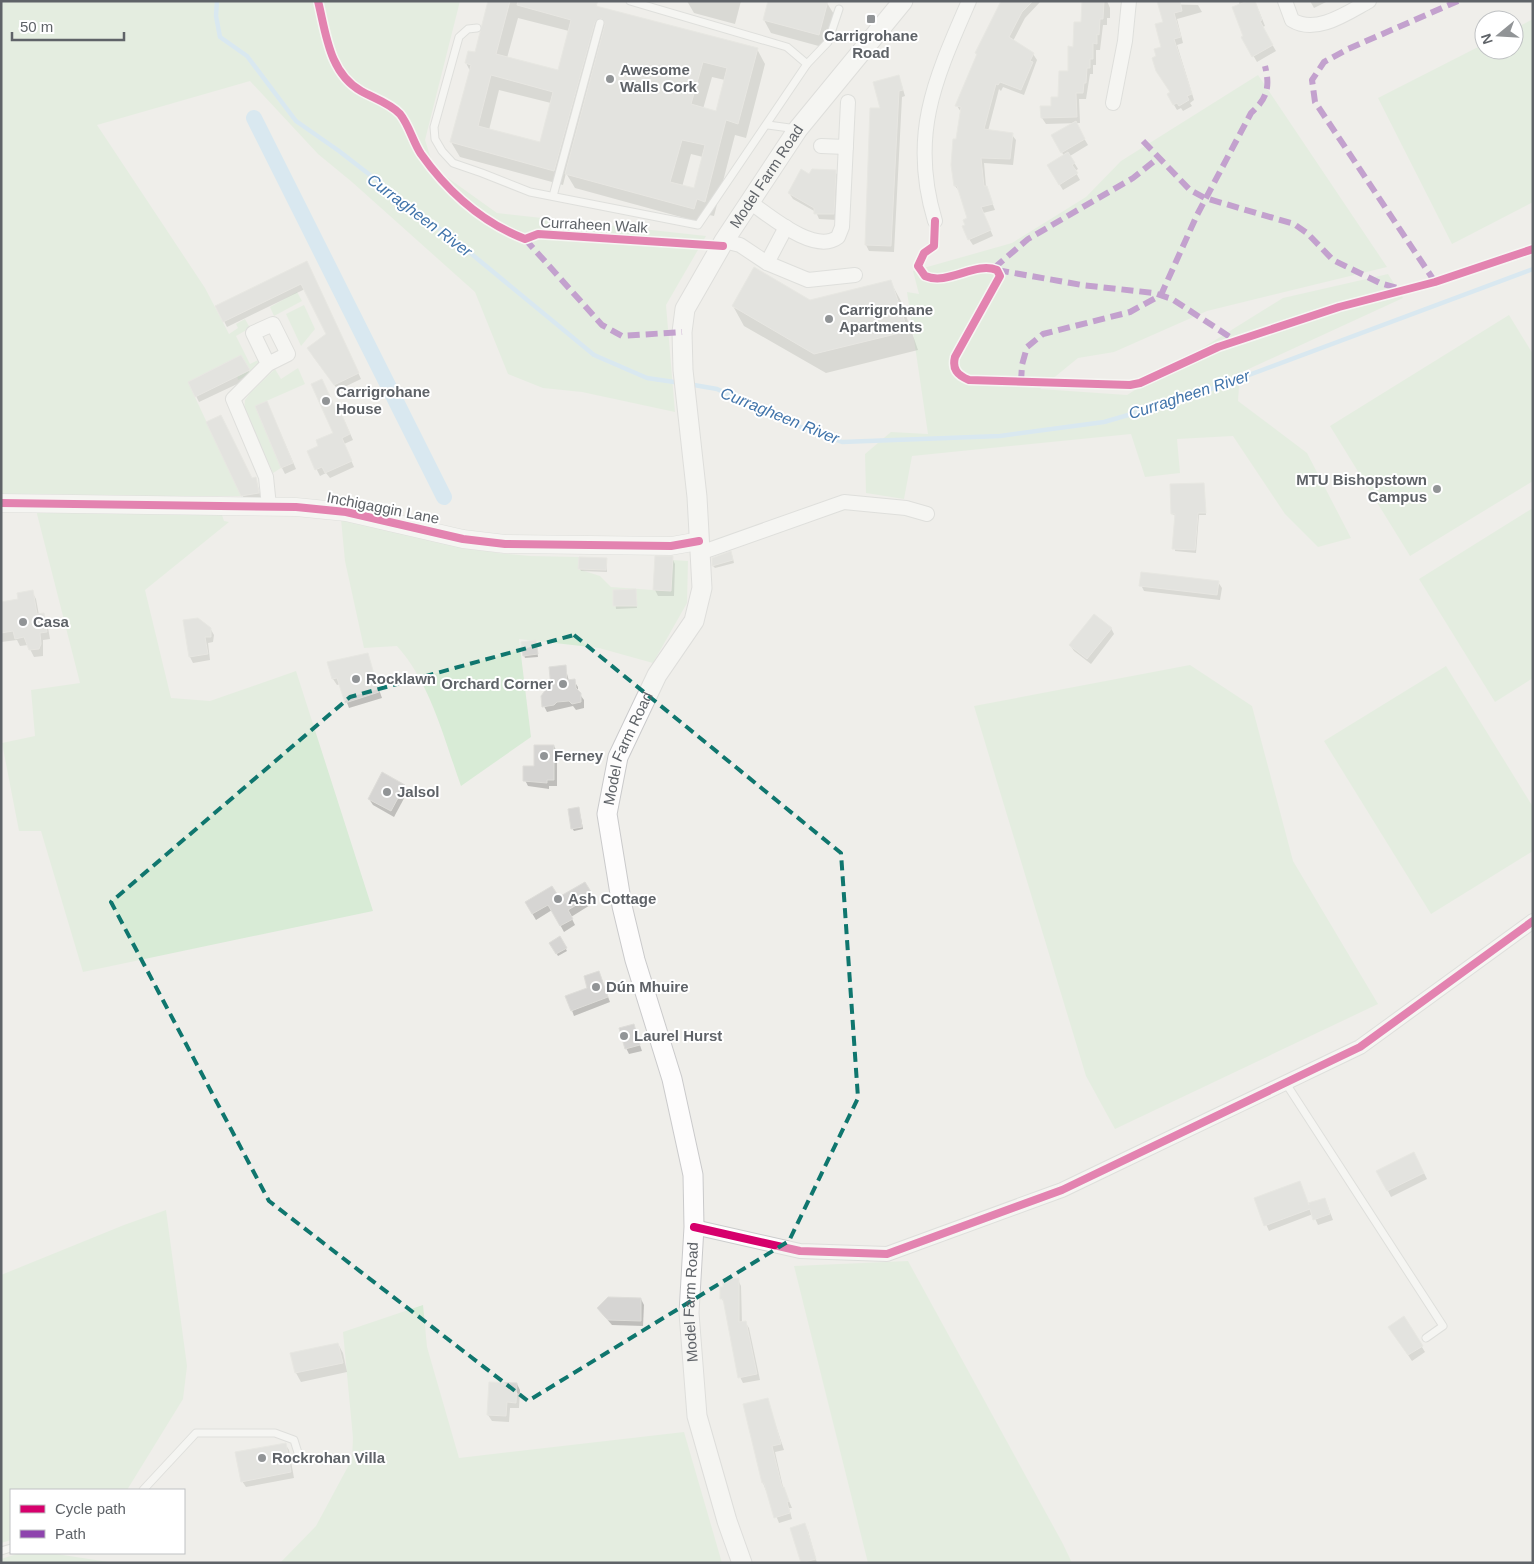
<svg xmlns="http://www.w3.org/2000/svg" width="1534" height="1564" viewBox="0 0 1534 1564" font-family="Arial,sans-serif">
	<rect width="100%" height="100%" fill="#efeeea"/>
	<!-- green -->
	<g fill="#d8ebd6">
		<polygon points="1,1 460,1 425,140 434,168 497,213 706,236 666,305 675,412 582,392 543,388 508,374 475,292 352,182 318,154 250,81 97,125 205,288 229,334 238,328 236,324 245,319 250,328 236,336 250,364 260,359 261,363 253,373 238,380 237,376 250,370 241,355 188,382 241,496 1,496"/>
		<polygon points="1533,19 1533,202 1452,244 1378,98 1484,44 1484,50 1514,50 1514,29"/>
		<polygon points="1258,75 1387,267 1207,311 1114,352 1078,358 1040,389 1127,395 1283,298 1388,274 1403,298 1240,373 1238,401 1307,453 1351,538 1318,547 1285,514 1233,436 1177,439 1180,473 1145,477 1131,434 912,456 904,499 866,493 865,454 891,432 928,434 907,292 919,294 913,271 1012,243 1086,197 1121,161"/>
		<polygon points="297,292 302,301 274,316 270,307"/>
		<polygon points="304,305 315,329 301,346 286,314"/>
		<polygon points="1509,315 1533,354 1533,481 1410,556 1330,426"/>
		<polygon points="298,368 305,384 255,406 281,468 273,473 244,410 245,400 251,392 275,369 281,379"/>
		<polygon points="1533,508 1533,678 1495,702 1419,579"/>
		<polygon points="220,509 224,521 229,522 145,590 171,698 210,701 296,671 373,911 83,972 41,831 19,831 2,743 35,736 31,690 80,683 36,510"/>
		<path d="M341,519L498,553L530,556L579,557L578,569L600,576L611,587L653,590L672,560L688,561L687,603L653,663L599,648L519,639L531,737L461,786C444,739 431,684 397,646L364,648L345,561Z"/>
		<polygon points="1190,665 1252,706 1293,861 1378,1004 1115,1129 1086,1076 974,706"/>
		<polygon points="1446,666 1533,807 1533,851 1431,914 1324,741"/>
		<polygon points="166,1210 187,1366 183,1399 127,1490 11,1490 11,1540 1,1543 1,1275 124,1225"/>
		<polygon points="908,1261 1063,1544 1072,1563 868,1563 794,1266"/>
		<polygon points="423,1305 427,1347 459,1458 684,1432 722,1563 280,1563 316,1526 352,1459 353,1438 343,1332"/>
		<polygon points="20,1553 50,1553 115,1563 1,1563 1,1559"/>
	</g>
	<!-- shadow -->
	<g fill="#0003" fill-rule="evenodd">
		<path d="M490,1H587L596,4L598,7L757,49L765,64L746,138L735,135L714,216L705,214L703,223L575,188L566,173L563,185L460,157L451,142L470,71L466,63L476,54ZM518,18L569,31L559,71L507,58ZM712,77L725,80L717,112L703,109ZM499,90L551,103L540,143L489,130ZM691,154L703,157L695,190L682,187Z"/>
		<polygon points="687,1 741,1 735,24 694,13"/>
		<polygon points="1002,1 1041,1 1025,18 1013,41 1033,54 1037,60 1024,95 1003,87 1001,91 999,89 988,131 1012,135 1016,140 1013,165 984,163 986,187 995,210 983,213 993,236 973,245 969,239 968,218 960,192 955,186 961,112 957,106 977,55 976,53"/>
		<polygon points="1083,1 1107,1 1110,8 1110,18 1107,18 1107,25 1103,25 1100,50 1096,50 1096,65 1093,65 1093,74 1090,74 1086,99 1079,99 1080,123 1046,124 1042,118 1059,98 1069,72 1082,23"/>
		<polygon points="1239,1 1255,1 1265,26 1262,27 1276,51 1257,62 1243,38 1245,37"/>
		<polygon points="1310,1 1328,1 1314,8"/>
		<polygon points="827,3 835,16 826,48 771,33 764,20"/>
		<polygon points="1159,4 1198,5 1202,12 1177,19 1183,43 1177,45 1194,100 1190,103 1192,106 1183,111 1181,108 1177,110 1168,95 1171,93 1158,57 1162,48 1164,23"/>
		<polygon points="899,76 905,96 902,97 894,252 869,251 866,245"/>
		<polygon points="1075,123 1088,145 1070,156 1078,169 1075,171 1080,180 1063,190 1048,166 1064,156 1053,136"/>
		<polygon points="835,172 839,177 837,220 819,219 816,212 793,199 789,193 810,175"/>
		<polygon points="310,269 361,379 338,390 312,355 328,335 305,289 227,327 224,321"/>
		<polygon points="890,281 901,301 918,350 826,373 744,326 733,306 810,302"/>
		<polygon points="241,357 252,377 199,402 196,396"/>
		<polygon points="267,402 296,469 285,474 282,468"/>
		<polygon points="339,417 345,422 353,440 344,444 354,467 330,478 326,473 320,476 308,452 319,447 335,433"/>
		<polygon points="256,478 261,499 246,501 242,495 252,480"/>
		<polygon points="1204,484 1206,515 1199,515 1196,553 1175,551 1176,516 1172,514"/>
		<polygon points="732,555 734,563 715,568 713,566"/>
		<polygon points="672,558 675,564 674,596 658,596 655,590"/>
		<polygon points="606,559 607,572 581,571 580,569"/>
		<polygon points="1218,582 1222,588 1220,600 1144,591 1141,585"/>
		<polygon points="635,590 637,608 616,609 614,591"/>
		<polygon points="32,592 36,599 39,615 43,614 47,622 50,639 43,640 43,656 34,657 28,645 20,646 17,640 1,642 1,603 20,601"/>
		<polygon points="184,621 210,628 214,635 213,642 208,643 210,660 193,663 190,657"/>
		<polygon points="1111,628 1114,634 1091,664 1074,651 1070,645"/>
		<polygon points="536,642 538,657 525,658 524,655"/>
		<polygon points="367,655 382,698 349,708 340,684 337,685 333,679 329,663"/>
		<polygon points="565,667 569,681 574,681 578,687 578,692 584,700 584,708 576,710 573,706 547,712 544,706"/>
		<polygon points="554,746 557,752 557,786 549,786 549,789 528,786 525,780"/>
		<polygon points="404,785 408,791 394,817 373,805 369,799"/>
		<polygon points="579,808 583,829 574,831 572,828"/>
		<polygon points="585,884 595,902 571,917 575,925 564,932 552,910 536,920 526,903 559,899"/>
		<polygon points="560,938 567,951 558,956 551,943"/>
		<polygon points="599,973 610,1002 574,1016 567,997 589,988"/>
		<polygon points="633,1025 642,1051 629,1054 626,1048"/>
		<polygon points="1417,1159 1427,1179 1391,1197 1378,1171"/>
		<polygon points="1255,1199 1309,1204 1325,1199 1333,1220 1318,1225 1313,1214 1269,1231"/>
		<polygon points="738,1280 741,1286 742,1323 745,1322 749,1328 760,1380 743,1383 740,1377 726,1306 722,1299"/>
		<polygon points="641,1299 644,1305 643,1326 612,1325 598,1309"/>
		<polygon points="1404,1318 1425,1352 1412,1361 1393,1333"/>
		<polygon points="338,1344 343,1353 347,1372 301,1382 296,1373"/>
		<polygon points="490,1383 517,1384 520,1390 519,1408 510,1408 509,1422 492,1421 488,1415"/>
		<polygon points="767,1399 784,1450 775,1452 783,1487 792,1508 789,1508 792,1519 779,1523 763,1483"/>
		<polygon points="285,1444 289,1450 294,1478 246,1487 242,1481"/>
		<polygon points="804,1525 808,1531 817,1563 802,1563"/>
	</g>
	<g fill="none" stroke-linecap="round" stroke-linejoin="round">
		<!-- stream -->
		<g stroke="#bfe0f9" stroke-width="4.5">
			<polyline points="217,1 216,16 220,37 247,56 296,121 339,151 463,247 594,355 647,378 681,383"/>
			<polyline points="688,384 717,389 782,420 842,442 1000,436 1104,422 1187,398 1533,269"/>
		</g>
		<!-- canal -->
		<polyline stroke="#bfe0f9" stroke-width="16" points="254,118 444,497"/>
	</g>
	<!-- building -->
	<g fill="#d6d5d3" stroke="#deddd9" fill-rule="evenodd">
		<path d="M488,1H510L496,54L558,70L571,20L517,5L518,1H598L596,6L758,48L738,124L726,120L705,202L697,199L694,209L565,174L605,24L601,18L595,22L554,171L450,142L471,65L465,63L468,51L475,52ZM703,62L727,68L716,111L691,104ZM491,75L553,92L540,142L478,126ZM682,140L705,145L694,188L670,182Z"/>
		<polygon points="768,1 828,1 819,35 763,20"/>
		<polygon points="1001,1 1033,1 1022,12 1009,37 1034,53 1030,61 1033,62 1021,90 1000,82 998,85 996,84 984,129 1013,133 1010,159 981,158 984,186 987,186 993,204 981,207 991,230 968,240 962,226 965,225 963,220 967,218 957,186 954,186 951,165 953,139 956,139 961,107 955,106 977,54 975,53"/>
		<polygon points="1082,1 1104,1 1103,19 1100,19 1099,35 1097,34 1097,44 1093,43 1093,59 1090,59 1090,68 1087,68 1086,83 1084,83 1083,93 1076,93 1077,117 1041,118 1040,106 1051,106 1051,97 1058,97 1059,71 1068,71 1068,46 1073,47 1074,22 1081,22"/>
		<polygon points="1157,1 1180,1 1182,11 1174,13 1181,37 1174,39 1192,94 1187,96 1189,100 1179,106 1177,103 1173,105 1167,94 1170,92 1156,71 1152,58 1156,56 1154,49 1161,47 1155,24 1163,22"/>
		<polygon points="1248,1 1255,1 1262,20 1260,21 1273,45 1252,57 1241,37 1243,36 1232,7"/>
		<polygon points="899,75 903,90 899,91 891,246 865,245 870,108 880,108 873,82"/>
		<polygon points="1076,121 1085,139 1061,153 1051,135"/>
		<polygon points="1068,152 1075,163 1072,165 1078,173 1059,185 1047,165"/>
		<polygon points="801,169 809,174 812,169 836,170 834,214 814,214 814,208 788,193"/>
		<polygon points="307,261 359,373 334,385 307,348 326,334 301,284 223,322 215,306"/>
		<polygon points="754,267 810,300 891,280 908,331 814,354 732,306"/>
		<polygon points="241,355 250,370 195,397 188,382"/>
		<polygon points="322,379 339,416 342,415 350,434 342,438 352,461 325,473 322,467 315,470 307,451 318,446 316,440 333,433 311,384"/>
		<polygon points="267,401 293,463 281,468 255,406"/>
		<polygon points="221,415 252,478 256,477 259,493 241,496 206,422"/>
		<polygon points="1204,483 1206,513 1198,513 1195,550 1172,549 1175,514 1171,514 1170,484"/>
		<polygon points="731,551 733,560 712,566 712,558"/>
		<polygon points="655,556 673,556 671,591 653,590"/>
		<polygon points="579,557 607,558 606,570 578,569"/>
		<polygon points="1141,572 1219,581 1217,595 1139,586"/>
		<polygon points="636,589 637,606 613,606 613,590"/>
		<polygon points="33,590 37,614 44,613 47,632 40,633 41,644 39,649 29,650 24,637 15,639 13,631 1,633 1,602 18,599 17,593"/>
		<polygon points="1094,614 1112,628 1087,659 1069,645"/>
		<polygon points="198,618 211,628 211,637 205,637 208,654 189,657 183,620"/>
		<polygon points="536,640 538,654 523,656 521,642"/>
		<polygon points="368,653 379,692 345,703 337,678 332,679 327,662"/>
		<polygon points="566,665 567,680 575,679 576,688 581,693 581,702 572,704 569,701 557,702 554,705 542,707 541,696 547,688 551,688 549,667"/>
		<polygon points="534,745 554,745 554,780 547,780 547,783 523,781 523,766 534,766"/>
		<polygon points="382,772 405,785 391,811 368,799"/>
		<polygon points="579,807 582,827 571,829 568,809"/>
		<polygon points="585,882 593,895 568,910 573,919 560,926 548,905 532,914 525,902 552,886 559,897"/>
		<polygon points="560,936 567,948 556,954 549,943"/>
		<polygon points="599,971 608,997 571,1011 565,996 587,988 584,976"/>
		<polygon points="634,1024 640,1045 625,1049 619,1028"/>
		<polygon points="1414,1152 1424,1173 1387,1191 1376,1171"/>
		<polygon points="1300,1181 1309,1205 1308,1203 1325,1198 1330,1214 1313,1220 1310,1209 1264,1226 1254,1198"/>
		<polygon points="739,1278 739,1322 746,1321 757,1374 738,1378 723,1299 720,1299 720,1287 723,1287 723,1279"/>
		<polygon points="608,1297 641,1298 641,1321 608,1320 597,1308"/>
		<polygon points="1404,1316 1423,1346 1408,1355 1388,1327"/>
		<polygon points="338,1343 343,1363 295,1373 290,1353"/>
		<polygon points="489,1382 517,1383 516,1403 507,1402 506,1416 487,1415"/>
		<polygon points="768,1398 781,1444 772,1446 782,1487 784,1487 789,1501 787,1502 790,1513 774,1518 764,1483 762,1483 743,1404"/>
		<polygon points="286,1443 291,1472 241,1482 235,1452"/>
		<polygon points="805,1523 816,1559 801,1563 790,1528"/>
	</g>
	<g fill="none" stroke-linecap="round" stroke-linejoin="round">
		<!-- service casing -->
		<g stroke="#cbcccc" stroke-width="9">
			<g id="service">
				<polyline points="630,1 787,47 807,64 828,42 839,9"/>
				<polyline points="477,28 468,29 459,37 434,127 435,139 442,151 453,163 482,173 530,192 698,225 807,64"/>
				<polyline points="768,125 797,129"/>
				<polyline points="553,196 600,23"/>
				<polyline points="1285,1082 1443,1326 1426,1338"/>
				<polyline points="143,1490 196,1433 275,1433 294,1440 299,1456"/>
				<polyline points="1,1551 11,1548"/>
			</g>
		</g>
		<!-- minor casing -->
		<g stroke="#cbcccc" stroke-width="16">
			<g id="minor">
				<path d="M1285,1L1292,20C1316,35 1347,13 1369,1"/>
				<polyline points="1113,103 1125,41 1129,1"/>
				<polyline points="821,146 846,147"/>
				<path d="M751,203C770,216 815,255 838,237L842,227L848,102"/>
				<path d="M935,221C909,135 935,79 969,1"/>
				<polyline points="724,241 740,245 767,263 808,280 855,275"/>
				<polyline points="767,263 786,227"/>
				<polyline points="268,364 253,333 273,324 288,354 268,364 233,399 266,477 269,506"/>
				<polyline points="700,553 844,502 906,508 927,514"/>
				<polyline points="694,1227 800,1251 887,1254 1062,1190 1360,1047 1533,921"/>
			</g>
		</g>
		<!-- tertiary casing -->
		<g stroke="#cbcccc" stroke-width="19">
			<polyline id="tertiary" points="1,503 296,507 346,512 463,539 505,544 671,546 699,541"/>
		</g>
		<!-- secondary casing -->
		<g stroke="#cacacb" stroke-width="21">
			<g id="secondary">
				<path id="s1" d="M742,1563L727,1521L697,1416L689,1313L694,1227L693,1175L672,1079L635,960L622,906L607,814L618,757L657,675L694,621L702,588L697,497L683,370L682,332L685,309L724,241L798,129L903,1"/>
			</g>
		</g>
		<!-- service -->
		<use href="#service" stroke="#fdfcfc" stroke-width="7"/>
		<!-- minor -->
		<use href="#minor" stroke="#fdfcfc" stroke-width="14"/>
		<!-- tertiary -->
		<use href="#tertiary" stroke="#fdfcfc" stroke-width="18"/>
		<!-- secondary -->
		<use href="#secondary" stroke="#fdfcfc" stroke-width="19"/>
		<!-- quiet -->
		<g stroke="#8e44ad" stroke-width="6" stroke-dasharray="12 6" stroke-linecap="butt">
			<polyline points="1143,141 1190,190 1205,198 1294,224 1307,233 1333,260 1380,283 1401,289"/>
			<polyline points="525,239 602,325 622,336 682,332"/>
			<polyline points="994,268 1028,239 1133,178 1158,158"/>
			<polyline points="997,270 1082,285 1154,293 1172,299 1236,341"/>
			<polyline points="1435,282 1315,102 1312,80 1324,62 1348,49 1458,1"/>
			<path d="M1021,382L1022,365L1027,347L1043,334L1130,312L1161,295L1197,215L1251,113C1268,98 1270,86 1265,66"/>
		</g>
		<!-- cycleway casing -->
		<g stroke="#fff" stroke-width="11">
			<g id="cycleway">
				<path d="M318,1C326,33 329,73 361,91C373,98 390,103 400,114C409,125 413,142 421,154C448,192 483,223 525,239L538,234L723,246"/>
				<path d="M935,221L934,246L924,253L918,266L925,276C948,286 975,261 997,270L1000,276L955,357C952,369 957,375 969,380L1130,385L1140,383L1218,347L1339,307L1435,282L1533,249"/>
				<polyline points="1,503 296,507 346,512 463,539 505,544 671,546 699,541"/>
				<polyline points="694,1227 800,1251 887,1254 1062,1190 1360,1047 1533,921"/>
			</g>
		</g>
		<!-- cycleway -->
		<use href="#cycleway" stroke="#d6006c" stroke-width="8"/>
	</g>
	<!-- marked area -->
	<path d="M0 0H1534V1564H0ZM574,635L841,853L858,1098L789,1241L528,1401L269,1201L111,902L350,697Z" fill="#efeeea" fill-opacity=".55" fill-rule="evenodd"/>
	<path fill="none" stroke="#0f766e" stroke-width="4" stroke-dasharray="10 6" stroke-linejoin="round" d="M574,635L841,853L858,1098L789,1241L528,1401L269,1201L111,902L350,697Z"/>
	<!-- markers -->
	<g fill="#919496" stroke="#fff" stroke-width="2">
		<rect x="866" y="14" width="10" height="10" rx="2.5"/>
		<circle cx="610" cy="79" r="5"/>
		<circle cx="829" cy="319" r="5"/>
		<circle cx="326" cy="401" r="5"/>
		<circle cx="1437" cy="489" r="5"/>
		<circle cx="23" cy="622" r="5"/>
		<circle cx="356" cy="679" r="5"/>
		<circle cx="563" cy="684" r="5"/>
		<circle cx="544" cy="756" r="5"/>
		<circle cx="387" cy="792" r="5"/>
		<circle cx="558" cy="899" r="5"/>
		<circle cx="596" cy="987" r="5"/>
		<circle cx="624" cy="1036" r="5"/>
		<circle cx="262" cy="1458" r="5"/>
	</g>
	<g text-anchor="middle" stroke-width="4" stroke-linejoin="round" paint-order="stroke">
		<!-- poi labels -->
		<g font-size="15" font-weight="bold" fill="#5f6368" stroke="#fff" text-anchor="start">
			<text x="871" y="41" text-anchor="middle">Carrigrohane<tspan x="871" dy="17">Road</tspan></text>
			<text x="620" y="75">Awesome<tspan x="620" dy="17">Walls Cork</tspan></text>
			<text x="839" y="315">Carrigrohane<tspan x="839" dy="17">Apartments</tspan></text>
			<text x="336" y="397">Carrigrohane<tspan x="336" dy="17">House</tspan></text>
			<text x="1427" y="485" text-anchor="end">MTU Bishopstown<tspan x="1427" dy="17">Campus</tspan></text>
			<text x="33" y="627">Casa</text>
			<text x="366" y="684">Rocklawn</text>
			<text x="553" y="689" text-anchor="end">Orchard Corner</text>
			<text x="554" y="761">Ferney</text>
			<text x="397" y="797">Jalsol</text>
			<text x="568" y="904">Ash Cottage</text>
			<text x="606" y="992">Dún Mhuire</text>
			<text x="634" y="1041">Laurel Hurst</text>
			<text x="272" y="1463">Rockrohan Villa</text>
		</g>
		<!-- street labels -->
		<g font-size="15" fill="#5f6368" stroke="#fff">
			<text dy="5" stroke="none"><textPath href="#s1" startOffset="1451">Model Farm Road</textPath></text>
			<text transform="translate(594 225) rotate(3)" y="5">Curraheen Walk</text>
			<text transform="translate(383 508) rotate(11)" y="5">Inchigaggin Lane</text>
			<text dy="5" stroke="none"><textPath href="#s1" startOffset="836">Model Farm Road</textPath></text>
			<text dy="5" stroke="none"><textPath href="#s1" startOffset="268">Model Farm Road</textPath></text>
		</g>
		<!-- water labels -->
		<g font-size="16" font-style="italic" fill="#4174aa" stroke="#fff">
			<text transform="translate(420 215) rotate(37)" y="6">Curragheen River</text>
			<text transform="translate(1189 394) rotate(-18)" y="6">Curragheen River</text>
			<text transform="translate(780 415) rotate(22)" y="6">Curragheen River</text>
		</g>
	</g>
	<!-- border -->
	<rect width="1534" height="1564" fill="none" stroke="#5f6368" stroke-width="5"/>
	<!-- legend -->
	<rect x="10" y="1489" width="175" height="65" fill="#ffffff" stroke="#bfc1c3"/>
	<rect x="20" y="1505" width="25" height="8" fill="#d6006c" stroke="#bfc1c3"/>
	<text x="55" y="1514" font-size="15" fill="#5f6368">Cycle path</text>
	<rect x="20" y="1530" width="25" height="8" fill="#8e44ad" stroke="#bfc1c3"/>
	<text x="55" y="1539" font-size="15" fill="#5f6368">Path</text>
	<!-- north arrow -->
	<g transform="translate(1499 35) rotate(252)"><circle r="24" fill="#ffffff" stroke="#bfc1c3"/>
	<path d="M0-4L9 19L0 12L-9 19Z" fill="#919496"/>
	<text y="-8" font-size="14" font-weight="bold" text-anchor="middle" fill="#5f6368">N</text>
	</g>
	<!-- scale -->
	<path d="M12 32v8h112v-8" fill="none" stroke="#5f6368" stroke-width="2.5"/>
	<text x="20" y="32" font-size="15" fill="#5f6368" stroke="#ffffff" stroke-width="4" paint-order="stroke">50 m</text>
</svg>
